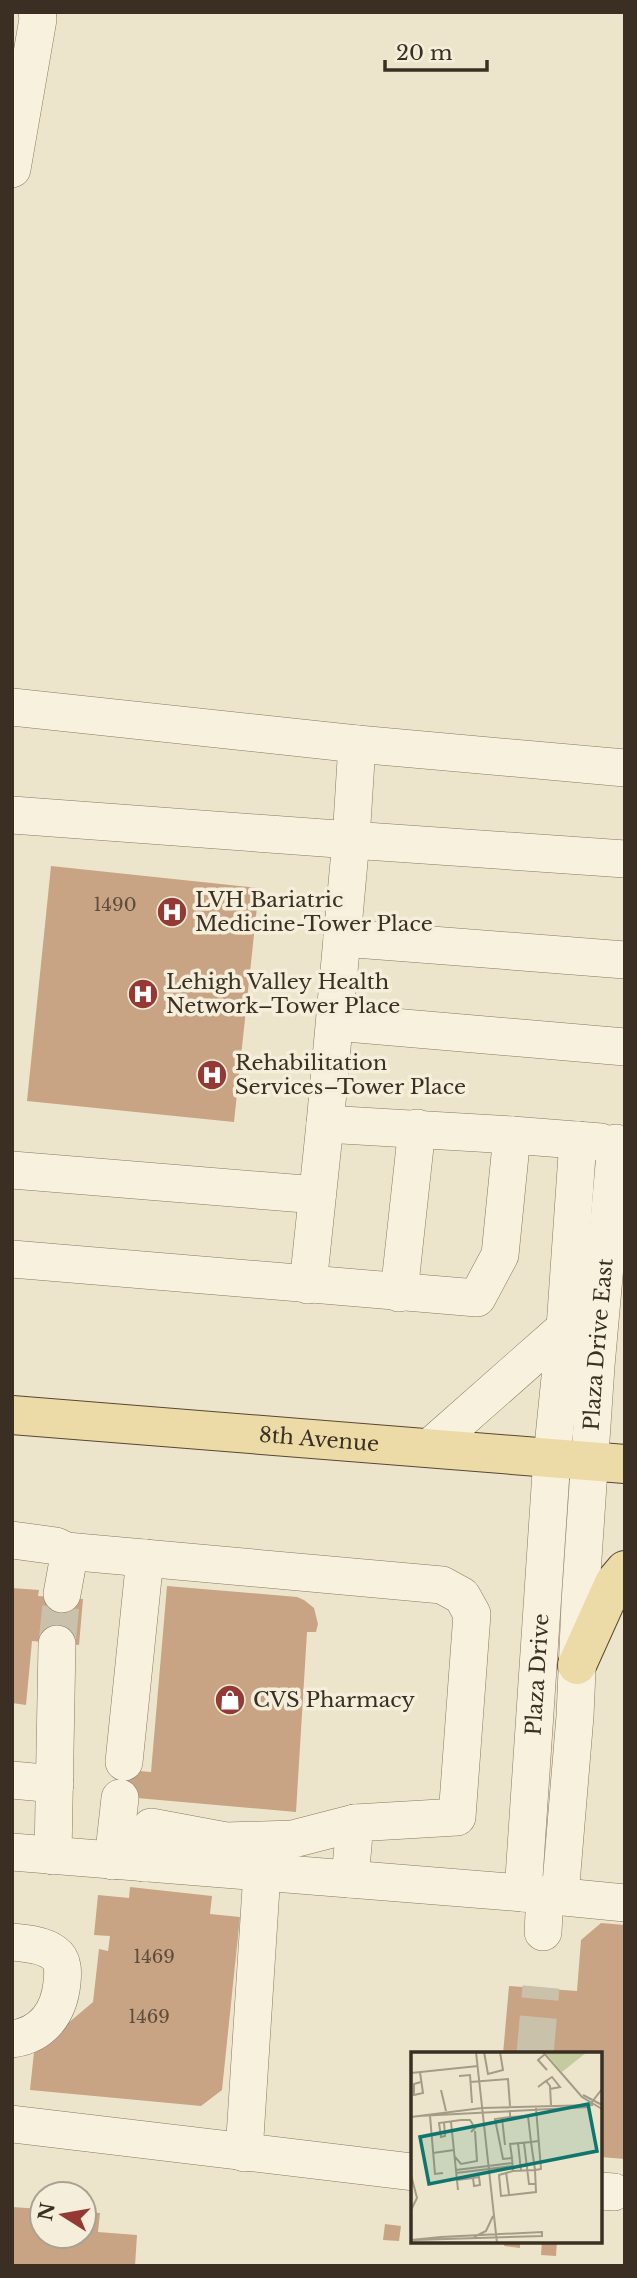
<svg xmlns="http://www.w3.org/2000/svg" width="637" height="2278" viewBox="0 0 637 2278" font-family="'Libre Baskerville',serif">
	<rect width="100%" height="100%" fill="#ede5cb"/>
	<!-- building -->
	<g fill="#c8a484">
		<polygon points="51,866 259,888 234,1122 27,1101"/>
		<polygon points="167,1586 297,1597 304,1600 314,1608 318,1624 316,1632 307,1632 296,1812 114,1796 117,1769 151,1772"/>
		<polygon points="12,1588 39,1590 38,1596 83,1599 79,1645 32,1641 26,1705 12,1703"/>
		<polygon points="130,1887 212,1896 210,1914 240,1917 222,2090 201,2106 30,2090 34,2052 93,2002 99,1949 108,1951 110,1936 94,1935 98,1895 129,1898"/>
		<polygon points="601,1923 625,1925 625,2159 600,2157 600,2054 503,2054 509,1986 577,1991 581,1940"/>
		<polygon points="12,2207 42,2209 42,2236 84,2236 84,2212 100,2213 98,2232 137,2235 135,2266 12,2266"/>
		<polygon points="385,2224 401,2226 399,2241 383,2240"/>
		<polygon points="505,2241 520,2241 520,2248 504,2246"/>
		<polygon points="542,2241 557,2241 556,2256 541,2255"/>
	</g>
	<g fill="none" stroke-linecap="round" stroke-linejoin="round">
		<!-- minor-tunnel -->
		<g stroke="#c9c1a9" stroke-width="37" stroke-dasharray="37 18" stroke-linecap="butt">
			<polyline points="57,1644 62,1594"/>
			<polyline points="535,2054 541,1987"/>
		</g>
		<!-- minor casing -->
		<g stroke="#897860" stroke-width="38">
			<g id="minor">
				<polyline points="12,169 38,19 37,12"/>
				<polyline points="12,707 357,744 625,768"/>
				<polyline points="357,744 351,840 625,859"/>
				<polyline points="12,815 351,840 325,1124 512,1135 500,1255 477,1298 12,1259"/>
				<polyline points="342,938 625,960"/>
				<polyline points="335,1022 625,1047"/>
				<polyline points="512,1135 601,1142"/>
				<polyline points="12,1170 317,1195"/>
				<polyline points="308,1285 325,1124"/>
				<polyline points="399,1293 417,1128"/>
				<polyline points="429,1448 565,1328"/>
				<polyline points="12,1540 56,1546 66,1551 68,1561 62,1594"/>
				<polyline points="66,1551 442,1585 462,1596 472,1614 457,1817 355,1823 350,1879"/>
				<polyline points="124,1762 145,1558"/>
				<polyline points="12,1780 55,1784"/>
				<polyline points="12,1852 523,1893 625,1903"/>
				<polyline points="53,1856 57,1644"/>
				<polyline points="113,1861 120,1798"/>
				<polyline points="144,1863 151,1827 226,1841 293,1839 355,1823"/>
				<path id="s1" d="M523,1893L552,1457L565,1328L578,1140"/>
				<path id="s2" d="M560,1896L575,1716L580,1603L596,1366L616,1143"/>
				<polyline points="543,1932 545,1895"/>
				<path d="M12,1942C25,1943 44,1945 54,1953C64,1960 63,1973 62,1983C59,2012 43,2035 12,2039"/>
				<polyline points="12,2124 413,2172"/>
				<polyline points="244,2153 262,1872"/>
				<polyline points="600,2191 614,2192"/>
			</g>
		</g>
		<!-- major casing -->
		<g stroke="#574633" stroke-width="40">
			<g id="major">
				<path id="s3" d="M12,1415L625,1464"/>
				<polyline points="577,1665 614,1583 625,1570"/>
			</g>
		</g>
		<!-- minor -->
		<use href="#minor" stroke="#f7f1de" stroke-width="37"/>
		<!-- major -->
		<use href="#major" stroke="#ecdaa7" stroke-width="38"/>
	</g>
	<!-- icons -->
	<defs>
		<g id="hospital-disc" transform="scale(1.575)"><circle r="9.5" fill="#943934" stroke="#f4eeda"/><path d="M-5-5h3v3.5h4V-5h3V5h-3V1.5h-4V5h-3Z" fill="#fff"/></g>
		<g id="shop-disc" transform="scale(1.575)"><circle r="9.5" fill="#943934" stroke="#f4eeda"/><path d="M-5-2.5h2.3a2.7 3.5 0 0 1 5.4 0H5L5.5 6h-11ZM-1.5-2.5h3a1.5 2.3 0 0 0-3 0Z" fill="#fff"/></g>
	</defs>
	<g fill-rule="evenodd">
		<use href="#hospital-disc" x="172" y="912"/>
		<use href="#hospital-disc" x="143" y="994"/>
		<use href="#hospital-disc" x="212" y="1075"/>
		<use href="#shop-disc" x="230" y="1700"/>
	</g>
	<g text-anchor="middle" stroke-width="7" stroke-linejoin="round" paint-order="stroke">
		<!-- number labels -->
		<g font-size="18" fill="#5e4c3a">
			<text x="115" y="911">1490</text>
			<text x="154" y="1963">1469</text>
			<text x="149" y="2023">1469</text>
		</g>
		<!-- poi labels -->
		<g font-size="21" fill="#3a2f22" stroke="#f4eeda" text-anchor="start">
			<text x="195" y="907">LVH Bariatric<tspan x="195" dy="24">Medicine-Tower Place</tspan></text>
			<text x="166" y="989">Lehigh Valley Health<tspan x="166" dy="24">Network–Tower Place</tspan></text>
			<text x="235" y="1070">Rehabilitation<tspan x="235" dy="24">Services–Tower Place</tspan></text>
			<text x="253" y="1707">CVS Pharmacy</text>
		</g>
		<!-- street labels -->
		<g font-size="21" fill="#3a2f22" stroke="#f4eeda">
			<text dy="7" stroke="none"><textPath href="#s2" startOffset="553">Plaza Drive East</textPath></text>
			<text dy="7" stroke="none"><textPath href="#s3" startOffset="308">8th Avenue</textPath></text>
			<text dy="7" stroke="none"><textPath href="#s1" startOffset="219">Plaza Drive</textPath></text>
		</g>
	</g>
	<!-- overview -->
	<g transform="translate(411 2052)">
		<rect width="191" height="191" fill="#ede5cb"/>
		<path d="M134,0H176L151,20Z" fill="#c3cb9f"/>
		<path fill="none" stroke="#a59c87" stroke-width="2" d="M65,0L86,191M73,0L77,22L92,18L89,0M132,0L171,45L191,57M134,2L127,8L136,18M9,20L12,41L3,43V32L10,30M0,21L67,14M48,24L59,23L61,51M135,29L141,25L149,35L139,37M59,30L97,27L99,54M127,35L135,29L139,34L140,53M30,38L35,59M172,43L191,53M125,56L130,117L124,118L120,90L127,89M99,58V65L84,67L92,107L101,106L99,92L120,90L117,64L99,65M7,64L177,55L191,37M19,64L24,122L32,121M0,65L71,56L182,53M91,66L94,93M33,70L34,84L30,85L28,71L50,68H59L64,76L60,80M40,70L47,138M107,91L110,119M113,91L118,132H124M22,101L43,98M44,105L50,112L66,109L64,79M101,106L102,119L88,123L90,144L125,140L124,118L102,119M45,118L101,111M95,120L98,142M45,121L102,114M0,123L6,146L0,158M46,128L62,126L68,125L69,133L63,134L62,126M63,185L75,179L82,164M0,188L30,185L131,180V184L3,188"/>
		<path fill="#0f766e" fill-opacity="0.15" stroke="#0f766e" stroke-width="3.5" d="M177,52L186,99L18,132L9,85Z"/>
		<rect width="191" height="191" fill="none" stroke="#3a2f22" stroke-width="3.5"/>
	</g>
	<!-- border -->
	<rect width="637" height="2278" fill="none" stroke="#3a2f22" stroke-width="28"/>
	<!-- north arrow -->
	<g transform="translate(63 2215) rotate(281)"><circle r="33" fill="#f4eeda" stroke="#aaa290" stroke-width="2"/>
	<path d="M0-5L12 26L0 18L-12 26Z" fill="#943934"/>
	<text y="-10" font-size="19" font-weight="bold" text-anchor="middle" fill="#3a2f22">N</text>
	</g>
	<!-- scale -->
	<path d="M385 60v10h102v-10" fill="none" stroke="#3a2f22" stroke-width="3.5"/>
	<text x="396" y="60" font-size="21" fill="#3a2f22" stroke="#f4eeda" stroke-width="5" paint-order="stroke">20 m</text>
</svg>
